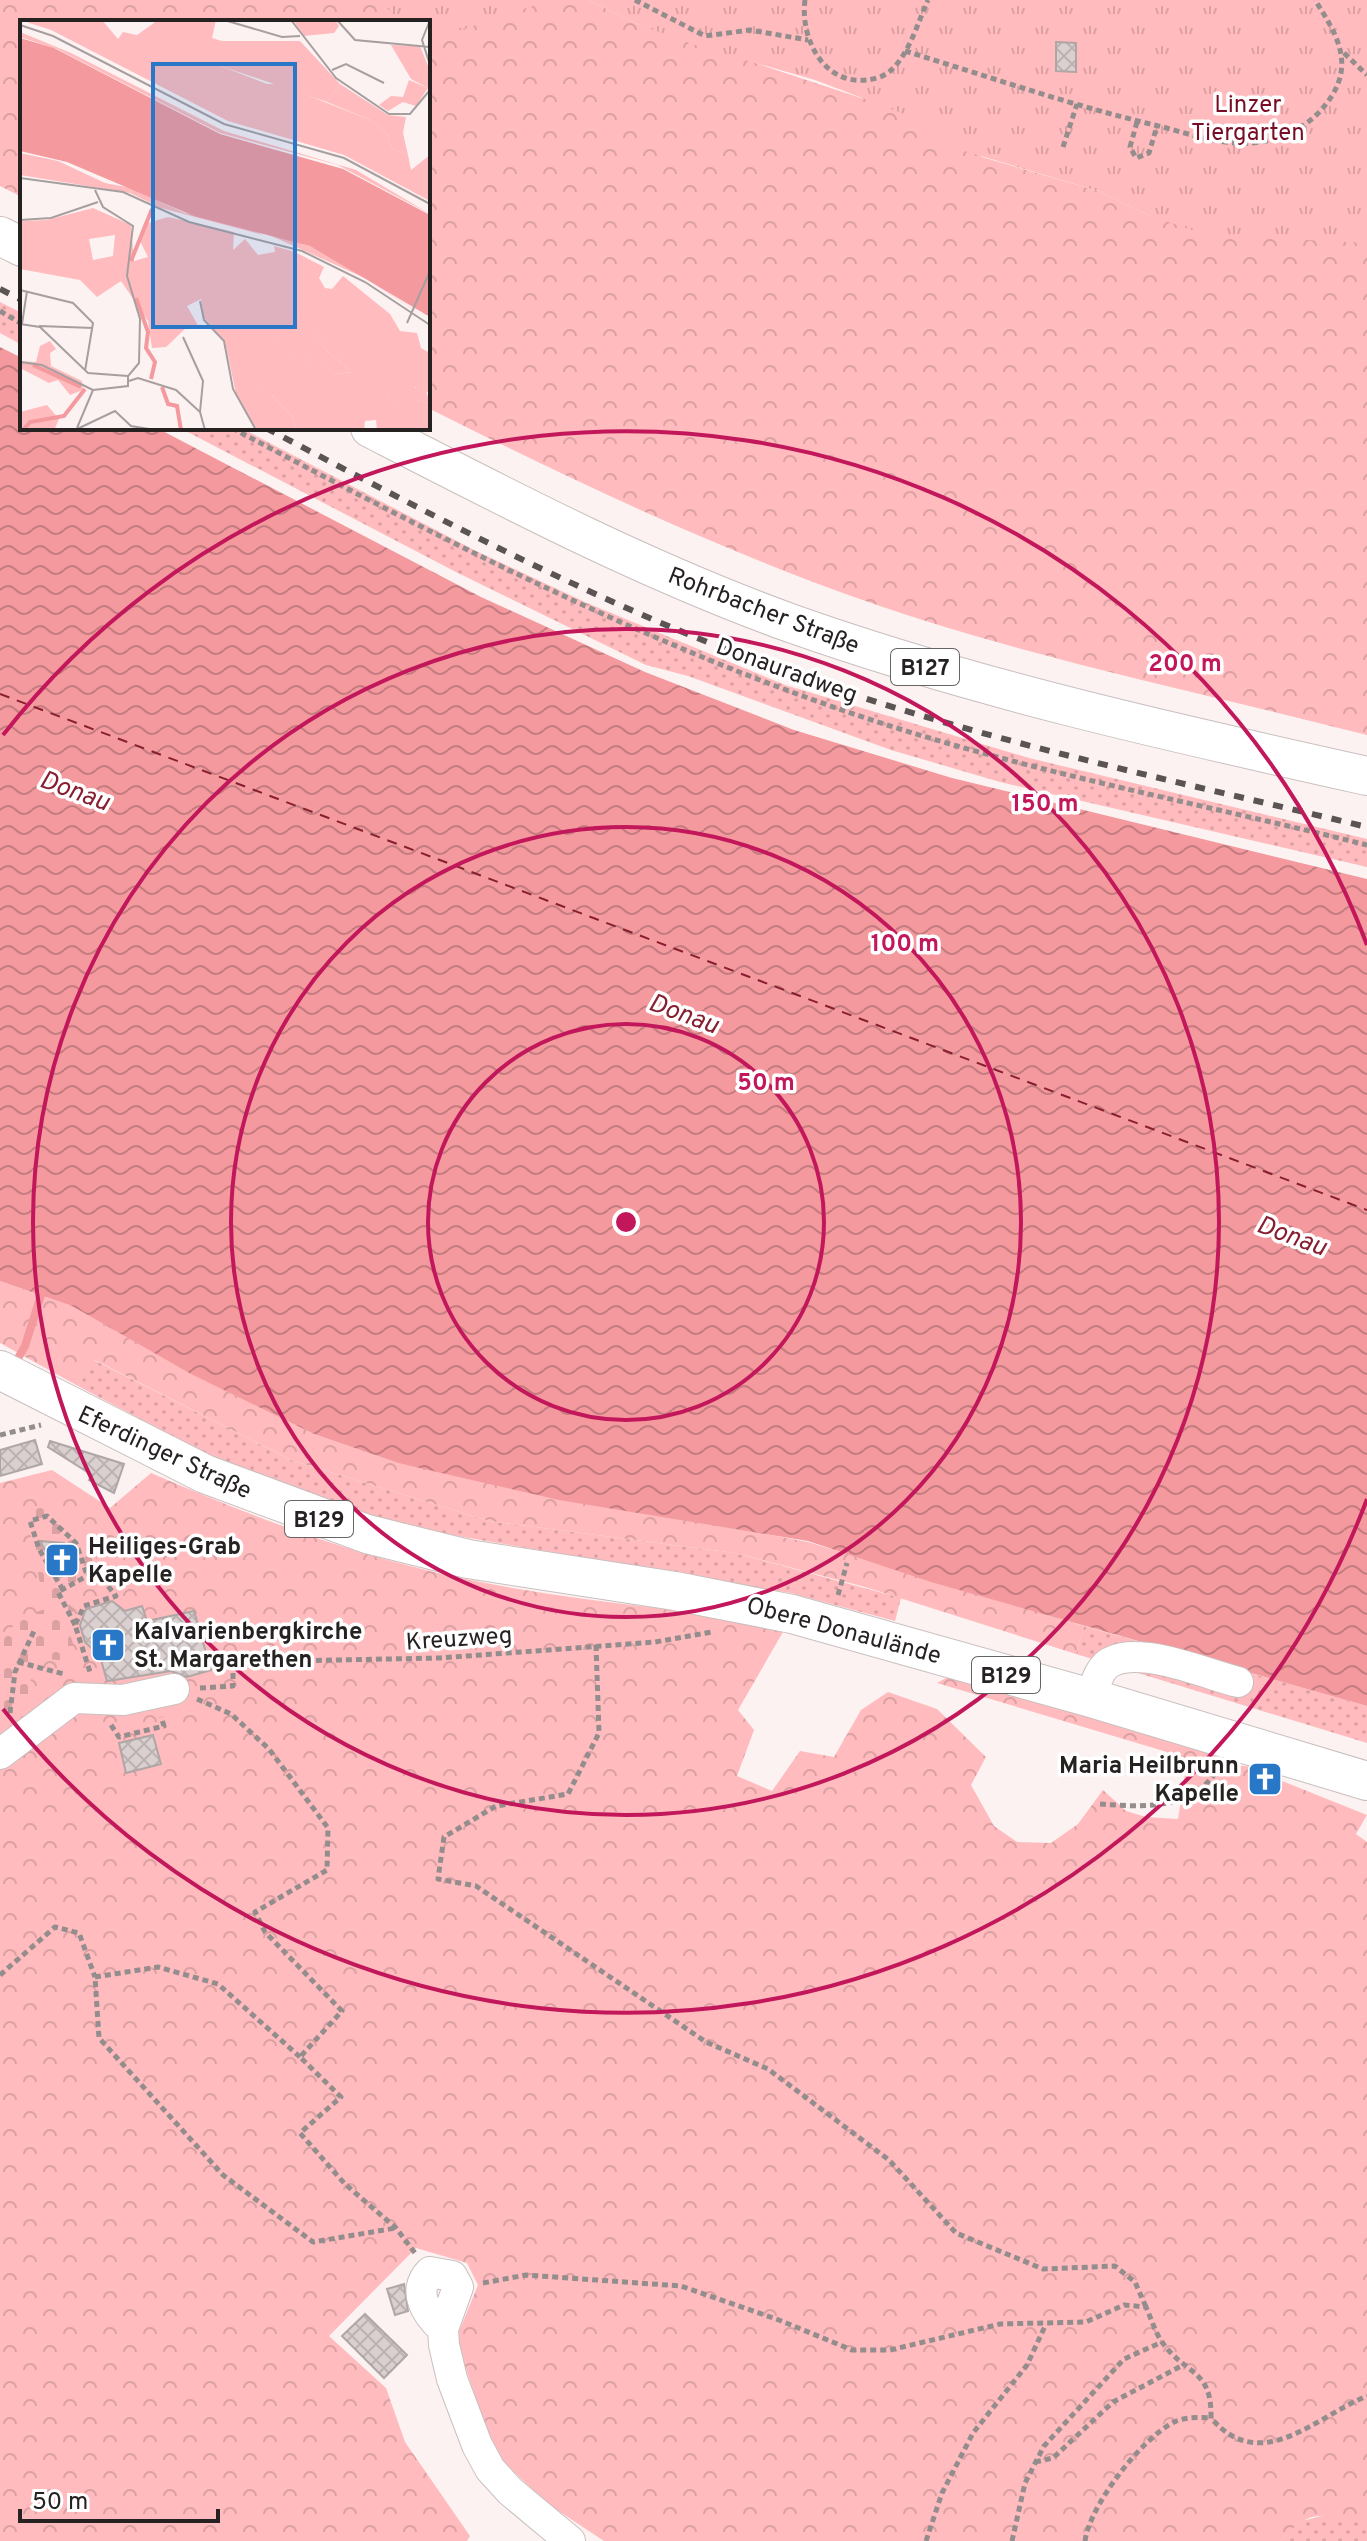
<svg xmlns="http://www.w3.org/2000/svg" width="1367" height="2541" viewBox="0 0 1367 2541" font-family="Overpass,sans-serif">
	<defs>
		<pattern id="grass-dots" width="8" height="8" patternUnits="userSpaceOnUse" patternTransform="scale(2)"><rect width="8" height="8" fill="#ffbbbd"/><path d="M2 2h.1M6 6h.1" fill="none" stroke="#daa0a2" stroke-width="1.8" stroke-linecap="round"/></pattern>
		<pattern id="forest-crowns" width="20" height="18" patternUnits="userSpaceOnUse" patternTransform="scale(2)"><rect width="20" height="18" fill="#ffbbbd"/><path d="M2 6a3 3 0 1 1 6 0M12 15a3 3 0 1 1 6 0" fill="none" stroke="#daa0a2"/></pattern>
		<pattern id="cemetery-stones" width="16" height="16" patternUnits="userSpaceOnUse" patternTransform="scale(2)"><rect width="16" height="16" fill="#ffbbbd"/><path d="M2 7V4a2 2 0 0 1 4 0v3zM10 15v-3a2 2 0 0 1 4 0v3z" fill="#daa0a2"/></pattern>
		<pattern id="park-tufts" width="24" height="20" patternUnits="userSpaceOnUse" patternTransform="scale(2)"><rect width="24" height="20" fill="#ffbbbd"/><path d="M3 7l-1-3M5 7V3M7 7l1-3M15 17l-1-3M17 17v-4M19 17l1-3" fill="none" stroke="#daa0a2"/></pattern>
		<pattern id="water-waves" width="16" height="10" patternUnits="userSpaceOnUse" patternTransform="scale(2)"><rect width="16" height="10" fill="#f4999d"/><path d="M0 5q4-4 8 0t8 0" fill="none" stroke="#c57c80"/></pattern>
		<pattern id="building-cross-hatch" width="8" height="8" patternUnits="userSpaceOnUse" patternTransform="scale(2)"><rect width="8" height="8" fill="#dbd0d0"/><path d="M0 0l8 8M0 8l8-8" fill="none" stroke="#bcb2b2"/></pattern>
	</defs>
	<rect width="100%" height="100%" fill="#fdf2f2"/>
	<!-- grass -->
	<g fill="url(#grass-dots)">
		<polygon points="0,302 22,313 22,345 0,333"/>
		<polygon points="180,428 241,428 474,550 587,603 785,685 1029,758 1367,839 1367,867 1000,782 891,750 688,676 646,665 456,572"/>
		<polygon points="94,1360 291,1460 489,1521 735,1553 901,1598 895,1621 790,1593 405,1527 244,1474 78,1386"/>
		<polygon points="1084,1626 1367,1706 1367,1743 1076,1654"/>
		<polygon points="1327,2515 1367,2521 1367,2541 1281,2541 1297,2522"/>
	</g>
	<!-- forest -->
	<g fill="url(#forest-crowns)">
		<path d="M0,0H589L635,23L861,98L895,87L982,157L1098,191L1150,216L1367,187V735C1227,699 1084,669 945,627C765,572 596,492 428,408V22H22V197L0,186Z"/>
		<polygon points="0,1281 72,1306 192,1374 314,1434 398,1463 808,1542 1084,1626 1076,1654 865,1587 735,1553 489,1521 291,1460 95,1360 78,1386 0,1343"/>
		<path d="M52,1470L110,1508L151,1473C251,1516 349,1554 456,1577C565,1601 677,1608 787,1625L738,1710L754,1730L737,1776L772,1791L800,1751L834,1757L861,1710L888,1692L937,1709L986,1757L971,1785L994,1826L1017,1842L1051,1843L1078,1824L1103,1790L1126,1811L1146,1817L1178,1819L1185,1774L1167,1752L937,1683L957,1672L1163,1730L1233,1765L1256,1767L1251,1785L1274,1791L1277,1779L1367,1815L1356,1834L1367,1842V2521C1329,2530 1321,2494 1281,2541H604L548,2504L494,2453L456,2339L478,2285L467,2263L416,2248L329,2336L386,2388L405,2442L470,2536L467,2541H0V1483Z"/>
	</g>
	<!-- cemetery -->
	<polygon fill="url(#cemetery-stones)" points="45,1505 86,1544 105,1571 64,1595 74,1611 64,1616 77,1656 69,1661 35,1658 24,1716 0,1732 0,1645 18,1619 45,1609 26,1512"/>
	<!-- park -->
	<g fill="url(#park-tufts)">
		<polygon points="379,0 551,0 428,41 428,22 401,22"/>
		<polygon points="589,0 1367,0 1367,243 1207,235 1150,216 1098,191 961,150 915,118 815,80 703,48 635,23"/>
	</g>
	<!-- water -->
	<polygon fill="url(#water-waves)" points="0,347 22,358 22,428 157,428 481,597 645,672 794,730 952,778 1367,879 1367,1706 931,1582 808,1541 559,1500 398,1463 314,1434 191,1374 72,1306 0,1281"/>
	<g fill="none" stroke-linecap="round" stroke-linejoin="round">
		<!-- stream -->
		<polyline stroke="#f4999d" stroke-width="8" points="13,1367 25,1346 41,1295"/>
		<!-- ferry -->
		<polyline stroke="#881f31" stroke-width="2" stroke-dasharray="10 8" stroke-linecap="butt" points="0,694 1367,1210"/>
	</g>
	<!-- building -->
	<g fill="url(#building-cross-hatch)" stroke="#b0a6a6" stroke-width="2">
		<polygon points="1056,42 1076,43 1076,72 1056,71"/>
		<polygon points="35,1440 42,1464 0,1476 0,1450"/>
		<polygon points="50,1441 124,1464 114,1493 89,1480 92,1475 48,1447"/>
		<polygon points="40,1541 64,1543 77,1567 60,1577"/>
		<polygon points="112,1601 125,1611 142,1606 147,1621 194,1611 211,1670 187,1677 171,1671 107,1681 100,1656 85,1642 80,1625 86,1609"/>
		<polygon points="153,1735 161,1764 126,1773 119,1743"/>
		<polygon points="404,2284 408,2311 395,2315 387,2289"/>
		<polygon points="365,2314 407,2355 384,2378 342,2336"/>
	</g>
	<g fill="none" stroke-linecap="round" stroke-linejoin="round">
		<!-- minor casing -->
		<g stroke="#cabfbf" stroke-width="32">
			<g id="minor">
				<path d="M1091,1698C1095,1685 1099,1666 1113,1661C1144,1647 1206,1674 1238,1682"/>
				<polyline points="0,1754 74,1698 123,1700 174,1689"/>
				<path d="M443,2329C427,2315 411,2291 430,2272L452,2276L458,2287L443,2329L444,2345L452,2379L477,2445L490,2469L510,2491L570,2541"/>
			</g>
		</g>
		<!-- major casing -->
		<g stroke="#cabfbf" stroke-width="40">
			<g id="major">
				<polyline points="0,236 22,247"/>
				<path d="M370,428C508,499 646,571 793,624C980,690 1174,733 1367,776"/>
				<polyline points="0,1370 205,1474 367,1534 468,1559 675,1591 792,1614 1091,1698 1367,1781"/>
			</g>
		</g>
		<!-- path -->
		<g stroke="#948d8d" stroke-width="5" stroke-dasharray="6 4" stroke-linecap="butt">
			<polyline points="635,0 705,36 750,30 808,40"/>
			<path d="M805,0C800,38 823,85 867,80C875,79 885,76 890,71C909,55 918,22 928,0"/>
			<path d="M905,51C990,77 1076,107 1163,127C1192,135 1222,145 1253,143C1281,140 1309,127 1326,104C1356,66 1338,36 1315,0"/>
			<polyline points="1344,53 1367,75"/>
			<polyline points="1137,122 1130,147 1136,158 1149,153 1157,126"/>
			<polyline points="1063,147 1077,104"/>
			<polyline points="0,311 22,324"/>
			<path d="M232,428C445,541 657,651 887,725C1044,775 1207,805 1367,845"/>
			<polyline points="0,1435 41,1425"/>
			<polyline points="63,1590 39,1549 30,1521 47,1516 76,1543 87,1575"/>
			<polyline points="838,1595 847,1563"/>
			<polyline points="75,1625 58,1592 96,1571 116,1596 84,1606 75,1625 90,1672"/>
			<polyline points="596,1645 599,1733 568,1794 496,1806 444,1837 438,1879 476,1886 706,2042 768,2069 889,2160 956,2233 1043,2269 1115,2266 1135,2282 1146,2307"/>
			<polyline points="18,1662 64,1674"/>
			<polyline points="200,1688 233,1686 233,1662 440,1658 655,1642 712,1632"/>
			<polyline points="197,1699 231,1714 269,1749 328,1828 327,1870 255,1912 265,1932 342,2011 300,2057 341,2097 300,2133 345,2184 396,2228 415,2253"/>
			<polyline points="10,1713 15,1672 34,1631"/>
			<polyline points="111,1725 119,1737 164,1726 161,1717"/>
			<path d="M1100,1804C1143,1807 1192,1811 1218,1769"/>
			<polyline points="0,1975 55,1927 79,1933 95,1977"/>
			<polyline points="300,2057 218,1984 158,1967 95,1977 99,2038 223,2175 313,2242 396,2228"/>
			<path d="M483,2283L526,2275L681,2286L779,2320L852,2350H890L1000,2324L1086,2322L1124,2305L1146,2307C1151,2318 1155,2332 1162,2342C1186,2376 1212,2368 1211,2418C1261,2476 1315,2417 1367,2396"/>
			<polyline points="1035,2462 1053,2458 1113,2402 1185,2364"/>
			<polyline points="926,2541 942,2493 973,2433 1027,2365 1046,2324"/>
			<polyline points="1012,2541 1025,2483 1044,2446 1124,2359 1162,2342"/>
			<path d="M1085,2541C1090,2505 1141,2439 1174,2422C1185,2417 1199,2417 1211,2418"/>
		</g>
		<!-- minor -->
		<use href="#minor" stroke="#fff" stroke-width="30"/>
		<!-- major -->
		<use href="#major" stroke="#fff" stroke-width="38"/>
		<!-- rail -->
		<g stroke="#5a5454" stroke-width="6" stroke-dasharray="10 10" stroke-linecap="butt">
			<polyline points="0,289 22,300"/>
			<path d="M266,428C435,517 604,607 784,671C974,739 1171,780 1367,827"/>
		</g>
	</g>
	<!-- distance rings -->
	<g fill="none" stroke="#c2185b" stroke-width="4">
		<circle cx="626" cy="1222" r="198"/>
		<circle cx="626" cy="1222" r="395"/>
		<circle cx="626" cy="1222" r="593"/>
		<path d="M1367 1499A791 791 0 0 1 3 1709M3 735A791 791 0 0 1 1367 945"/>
	</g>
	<!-- icons -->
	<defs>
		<g id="church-square" transform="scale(1.8)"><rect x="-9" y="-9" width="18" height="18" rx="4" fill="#2878c7" stroke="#fff"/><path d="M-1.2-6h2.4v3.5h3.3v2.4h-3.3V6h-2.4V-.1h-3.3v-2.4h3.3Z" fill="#fff"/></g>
	</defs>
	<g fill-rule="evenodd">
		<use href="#church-square" x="62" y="1560"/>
		<use href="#church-square" x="108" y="1645"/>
		<use href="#church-square" x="1265" y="1779"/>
	</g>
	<g text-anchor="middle" stroke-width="7" stroke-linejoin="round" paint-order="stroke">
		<!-- shield labels -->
		<g fill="#fff" stroke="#676464" stroke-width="2">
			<rect x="891" y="649" width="68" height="36" rx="6"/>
			<rect x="285" y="1501" width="68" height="36" rx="6"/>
			<rect x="972" y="1657" width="68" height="36" rx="6"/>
		</g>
		<g font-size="22" font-weight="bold" fill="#262222">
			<text x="925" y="675">B127</text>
			<text x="319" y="1527">B129</text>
			<text x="1006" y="1683">B129</text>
		</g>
		<!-- park labels -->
		<g font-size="24" fill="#790c25" stroke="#fff">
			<text x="1248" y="112">Linzer<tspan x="1248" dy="28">Tiergarten</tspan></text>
		</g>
		<!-- street labels -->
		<g font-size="24" fill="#262222" stroke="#fff">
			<text transform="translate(764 610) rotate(21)" y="8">Rohrbacher Straße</text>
			<text transform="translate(787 670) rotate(20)" y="8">Donauradweg</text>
			<text transform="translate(165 1452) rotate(25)" y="8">Eferdinger Straße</text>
			<text transform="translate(844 1630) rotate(15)" y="8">Obere Donaulände</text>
			<text transform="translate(459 1638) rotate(-4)" y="8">Kreuzweg</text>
		</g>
		<!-- poi labels -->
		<g font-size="24" font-weight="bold" fill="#262222" stroke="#fff" text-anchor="start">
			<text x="88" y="1554">Heiliges-Grab<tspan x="88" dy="28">Kapelle</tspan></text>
			<text x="134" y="1639">Kalvarienbergkirche<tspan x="134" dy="28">St. Margarethen</tspan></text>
			<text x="1239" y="1773" text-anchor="end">Maria Heilbrunn<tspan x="1239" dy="28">Kapelle</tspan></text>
		</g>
		<!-- water labels -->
		<g font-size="26" font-style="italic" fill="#881f31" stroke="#fff">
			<text transform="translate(75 790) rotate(20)" y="9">Donau</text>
			<text transform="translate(684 1013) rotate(20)" y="9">Donau</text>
			<text transform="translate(1292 1235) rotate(20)" y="9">Donau</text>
		</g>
	</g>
	<!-- overview -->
	<g transform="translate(20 20)">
		<rect width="410" height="410" fill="#fdf2f2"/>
		<path d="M273,0H315L319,6L314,13L284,16ZM0,12L51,33L204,111L336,150L410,194L318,145L200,113L37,29L0,17ZM371,25L400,26L410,51L408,68L391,59ZM0,133L38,141L85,163L111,168L110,173L0,155ZM245,213L290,226L329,246L410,301L347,259ZM280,293L307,331L332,352L315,354L292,334L285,344L270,334L269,373L252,376L272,396L277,410H237L230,399L240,369L252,350L260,314ZM405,367L410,384L400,380L393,388H381L368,381L369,370Z" fill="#ffbbbd"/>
		<path d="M0,0H82L98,19L103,12L117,15L138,0H152L157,16L193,43L247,64H274L282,73L350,100L367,114L372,129L388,135L391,150L410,135V181L324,135L208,101L31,10ZM389,60L408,68L396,86L383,82L368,91L359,85L371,76L383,77ZM111,168L165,193L217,204L244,215L141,188L110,173ZM73,188L111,205L114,241L128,237L120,221L124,204L148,197L214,212L213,230L225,219L238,235L255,232L254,226L275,232L304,247L299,258L305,268L312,269L323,256L370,294L380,311L397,313L401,328L410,333V373L395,367L389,379L370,370L368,380L381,388L393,387L400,380L410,384V410H357L356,400L345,401L344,410H277L272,396L252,376L269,372L266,359L271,329L280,333L285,344L292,333L315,354L332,352L307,331L279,293L277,305L260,314L256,348L240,369L243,387H235L237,393L230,399L216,374L205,321L184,298L181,279L167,286L180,309L166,308L146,327L132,328L128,301L101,261L77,277L60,260L0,249V201L27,200ZM95,215L93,236L73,240L69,219ZM30,321L36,329L30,333L31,346L62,361L63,370L50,375L38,360L29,363L0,348V341L16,342L20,326ZM27,385L39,399L35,408L0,410V392Z" fill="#ffbbbd" fill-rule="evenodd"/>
		<path d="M152,0H196L192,18L202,21H280L320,64L307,82L192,43L177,48L170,42L159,44L145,27L157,16L150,9Z" fill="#ffbbbd"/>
		<path d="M320,64L368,95L386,97L383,113L388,135L372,129L367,114L350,100L307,82Z" fill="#ffbbbd"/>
		<path d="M0,18L34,28L200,114L323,149L410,195V297L290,226L174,196L47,142L0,131Z" fill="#f4999d"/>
		<path fill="none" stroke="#f4999d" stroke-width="4" d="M0,68L283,172L410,231M111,241L132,189M116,278L128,312L126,328L135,342L131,359M13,345L61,367M142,367L148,384L157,386L161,410M3,410L10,402L44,396L65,369"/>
		<path fill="none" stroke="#a79f9f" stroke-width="2" d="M204,0L262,17L280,16M271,0L316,58L369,94H390L410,70M317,0L335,20L410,27M410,0L402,20L410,45M0,5L33,16L204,104L324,138L410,184M312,50L326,44L364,63M0,158L103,172L169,202L282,231L345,262L410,305M0,200L31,198L78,182M0,270L53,283L73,303L65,351M180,281L184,300L204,321L213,369L236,410M387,303L410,251M0,304L20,307L68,353L108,356M2,304L7,271M19,306L73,308M163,317L183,361L180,392M0,342L22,345L73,370M109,361L118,358L156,370L180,392L185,410M73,370L108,366V356L119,343L120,299L107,256L113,206L83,187L75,170M57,408L73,370M55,410L95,391L111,406L135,410"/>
		<path fill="#2878c7" fill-opacity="0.15" stroke="#2878c7" stroke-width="4" d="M133,44H275V307H133Z"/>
		<rect width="410" height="410" fill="none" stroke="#262222" stroke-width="4"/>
	</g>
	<circle cx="626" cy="1222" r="12" fill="#c2185b" stroke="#fff" stroke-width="4"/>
	<g font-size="24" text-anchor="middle" font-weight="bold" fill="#c2185b" stroke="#fff" stroke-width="7" stroke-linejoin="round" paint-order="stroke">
		<text x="1185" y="671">200 m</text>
		<text x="1045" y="811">150 m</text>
		<text x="905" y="951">100 m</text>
		<text x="766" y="1090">50 m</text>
	</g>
	<!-- scale -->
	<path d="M20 2509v12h198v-12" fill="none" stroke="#262222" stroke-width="4"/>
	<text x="32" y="2509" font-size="24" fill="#262222" stroke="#ffffff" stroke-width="6" paint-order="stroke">50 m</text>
</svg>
